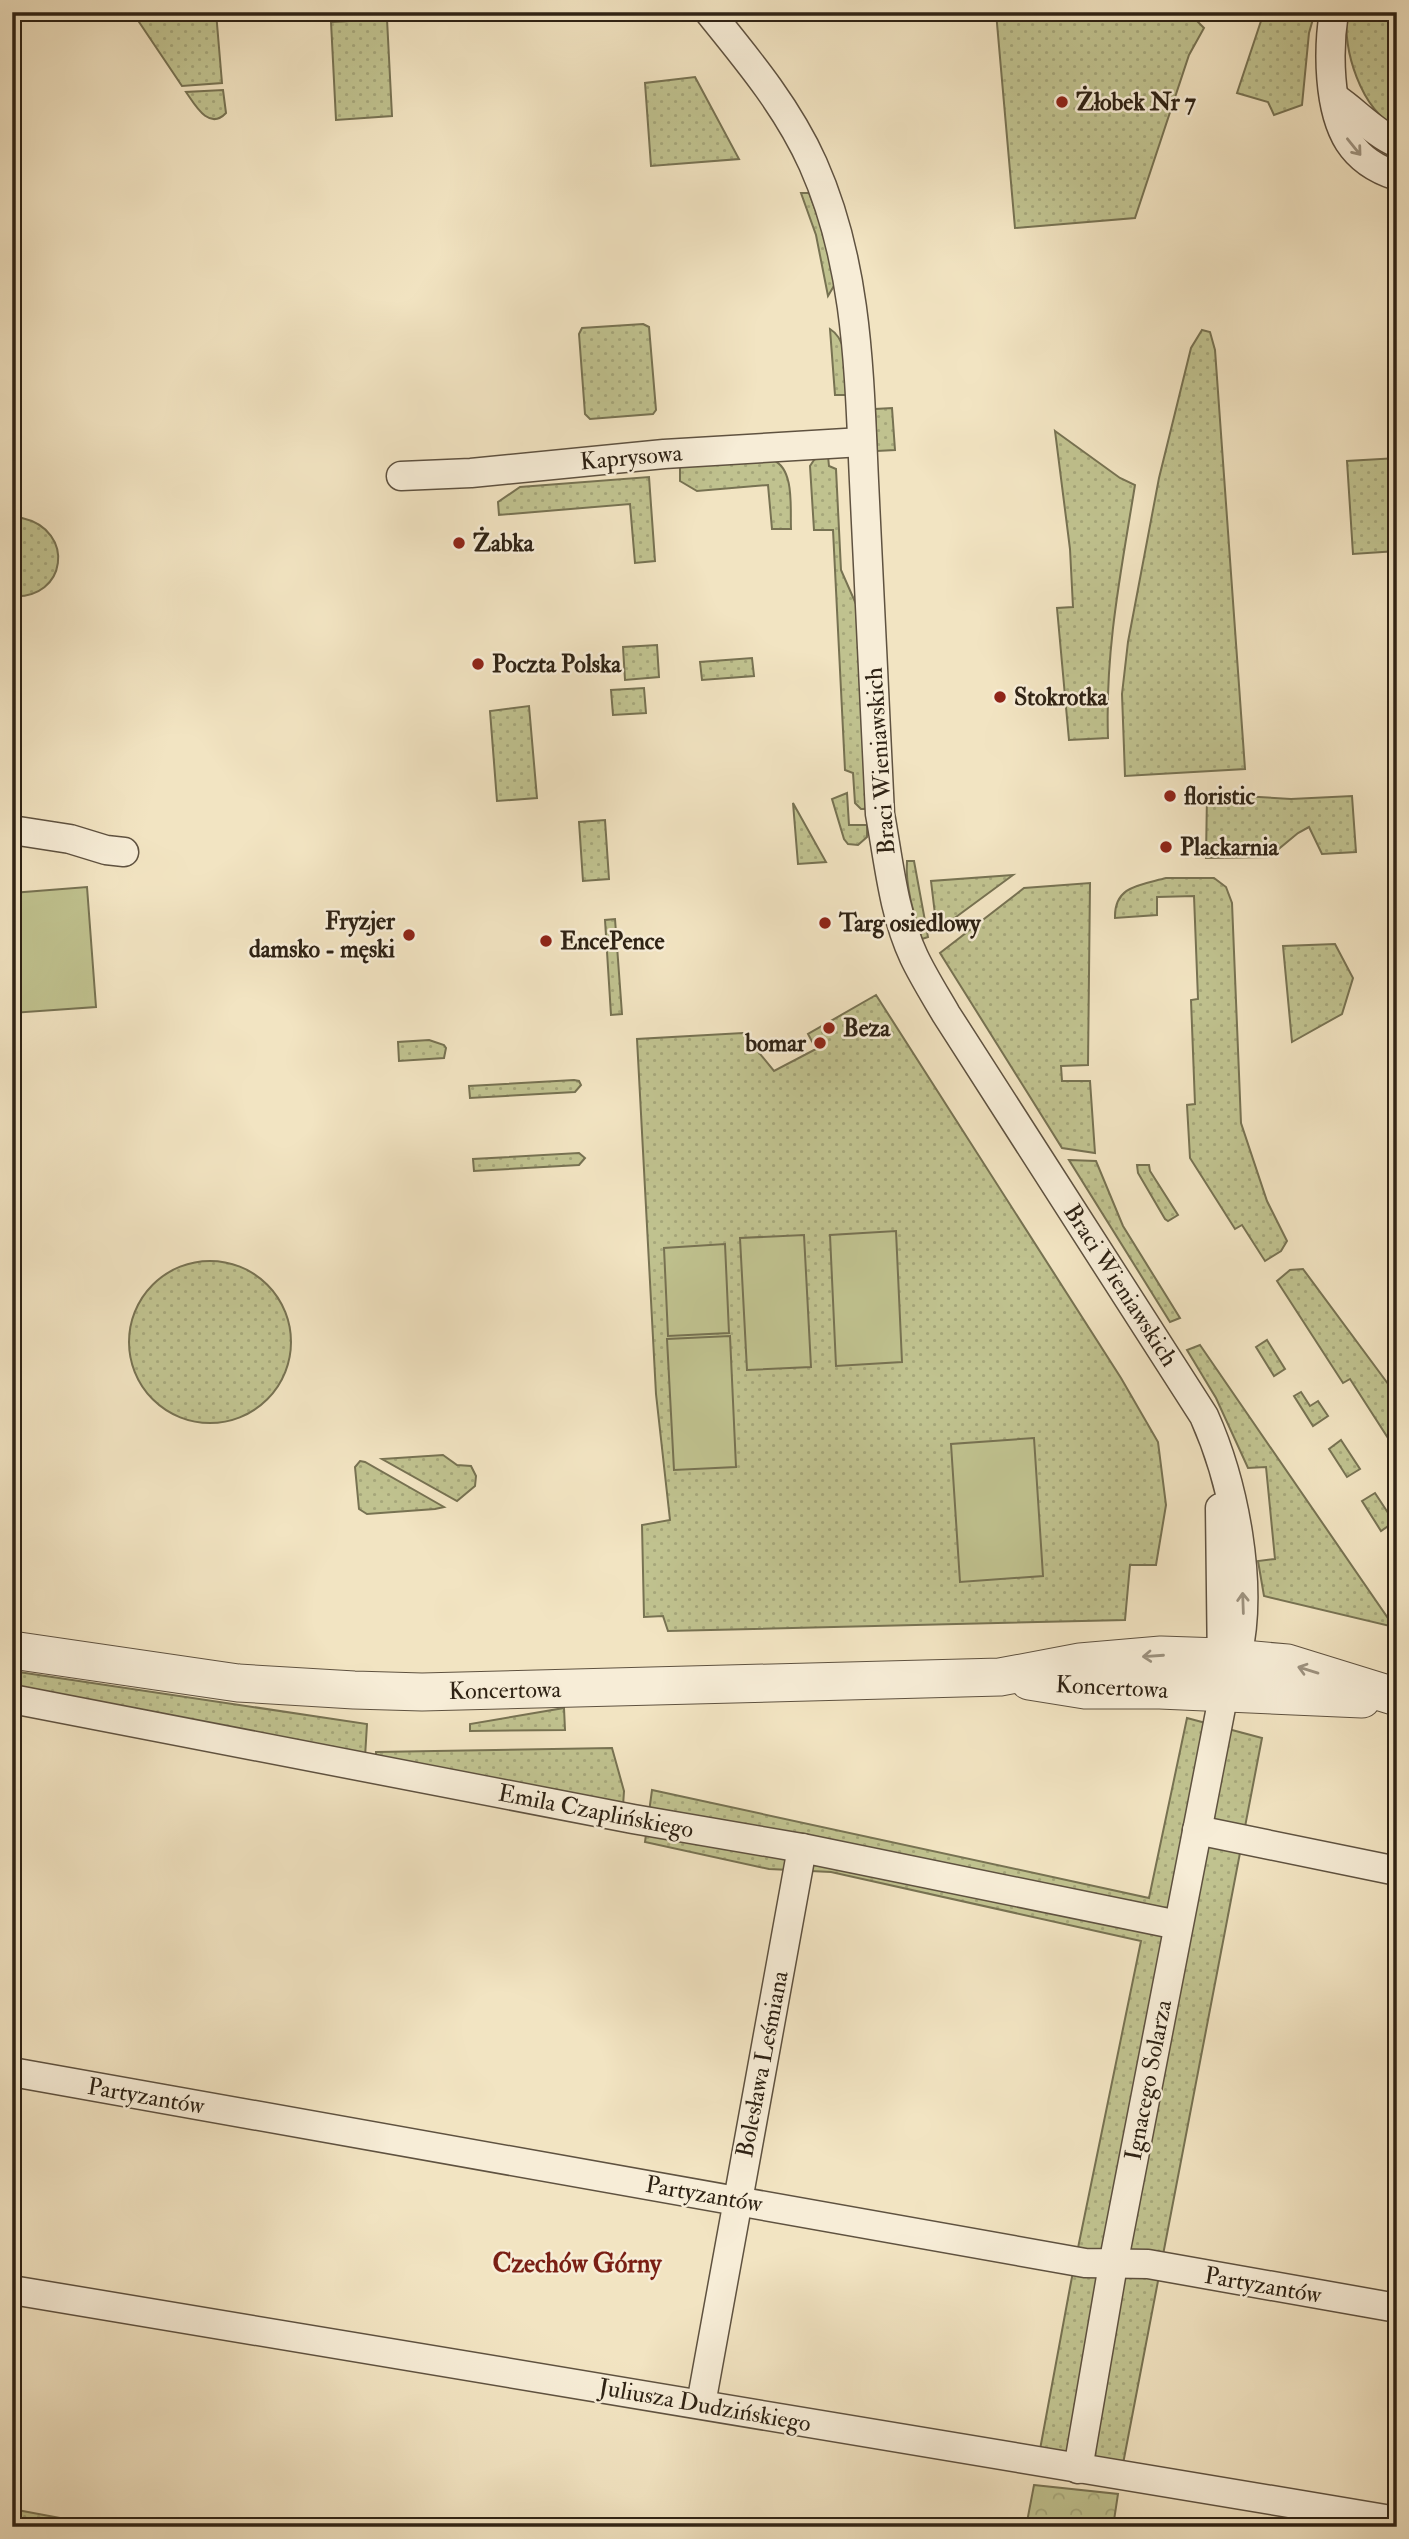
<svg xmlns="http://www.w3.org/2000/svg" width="1409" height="2539" viewBox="0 0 1409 2539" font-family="'IM FELL Double Pica',serif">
	<defs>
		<pattern id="green-dots" width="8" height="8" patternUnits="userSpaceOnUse" patternTransform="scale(1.75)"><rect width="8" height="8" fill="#c0c28f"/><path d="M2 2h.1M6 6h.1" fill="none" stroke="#a5a67a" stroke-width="1.8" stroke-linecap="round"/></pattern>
		<pattern id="forest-crowns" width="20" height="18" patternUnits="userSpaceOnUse" patternTransform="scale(1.75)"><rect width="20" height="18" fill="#c0c28f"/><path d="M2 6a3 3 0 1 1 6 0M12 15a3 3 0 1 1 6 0" fill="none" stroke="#a5a67a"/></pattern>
	</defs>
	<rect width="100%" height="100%" fill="#f2e4c2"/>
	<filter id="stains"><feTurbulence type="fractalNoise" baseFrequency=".00286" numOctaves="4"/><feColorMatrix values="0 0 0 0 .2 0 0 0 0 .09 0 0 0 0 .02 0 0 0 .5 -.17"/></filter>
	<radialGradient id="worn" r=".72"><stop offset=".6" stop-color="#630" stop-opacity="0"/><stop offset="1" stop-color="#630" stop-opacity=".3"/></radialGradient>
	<!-- green -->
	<g fill="url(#green-dots)" stroke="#777252" stroke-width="2">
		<polygon points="216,12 222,83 182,86 133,13"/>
		<polygon points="996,12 1193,12 1195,19 1204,28 1189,55 1135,218 1015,228"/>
		<polygon points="1264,12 1315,12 1309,33 1302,105 1274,115 1268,102 1237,93"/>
		<path d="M1347,12H1397V128C1360,108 1343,51 1347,12Z"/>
		<polygon points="387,19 392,116 336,120 331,22"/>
		<polygon points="695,77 739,159 651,166 645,83"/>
		<path d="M223,90L226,113C209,131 195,105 186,92Z"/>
		<polygon points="801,193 809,193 822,228 835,284 828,296 816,235"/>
		<polygon points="643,324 649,327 656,410 653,414 590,419 585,414 579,334 582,328"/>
		<path d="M830,329C850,341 845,374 846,395H835Z"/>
		<polygon points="1202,330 1210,332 1215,350 1245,769 1125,776 1122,694 1128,642 1159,478 1191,348"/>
		<polygon points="892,408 895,450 877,451 875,409"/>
		<path d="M1055,431L1120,478L1135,485C1121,572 1105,649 1108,738L1069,740L1057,608L1073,607L1070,549Z"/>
		<polygon points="821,456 828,456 829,466 836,469 841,570 856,604 866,809 861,809 855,803 853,773 845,770 833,530 814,530 810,466 814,460"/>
		<polygon points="1397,458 1397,551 1353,554 1347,461"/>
		<path d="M773,460C795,469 790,509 791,529H772L768,485L697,491L680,481V466Z"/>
		<polygon points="649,477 655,561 635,563 630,504 499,515 498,502 520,487"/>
		<path d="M22,518C76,530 67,600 12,596V519Z"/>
		<polygon points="657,645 659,677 625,680 623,647"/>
		<polygon points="752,658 754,676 702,680 700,662"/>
		<polygon points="644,688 646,713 613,715 611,690"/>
		<polygon points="529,706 537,798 497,801 490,711"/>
		<polygon points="847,793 849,825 867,825 867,837 858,845 848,844 844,839 832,799"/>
		<polygon points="1207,794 1291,799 1352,796 1356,852 1322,854 1309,827 1298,833 1269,857 1206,858"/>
		<polygon points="793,803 826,862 798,864"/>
		<polygon points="605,820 609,879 583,881 579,822"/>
		<path d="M907,861H914L928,937L922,939C914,914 905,887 907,861Z"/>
		<polygon points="1013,875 937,931 931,881"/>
		<path d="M1166,878H1214L1226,887L1232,903L1241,1123L1267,1201L1287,1241L1281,1251L1265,1261L1242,1225L1235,1229L1190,1158L1187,1105L1195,1104L1191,1000L1198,999L1194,896L1157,897V915L1115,918C1114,886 1140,885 1166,878Z"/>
		<polygon points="1090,883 1088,1065 1061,1066 1062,1081 1090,1081 1095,1153 1062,1148 940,953 1024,888"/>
		<polygon points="615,919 622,1014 611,1015 605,920"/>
		<polygon points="1335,944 1353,978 1342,1014 1292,1042 1283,946"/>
		<polygon points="876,995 1121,1378 1158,1442 1166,1505 1156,1565 1130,1565 1125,1620 668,1631 663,1616 644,1617 642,1525 670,1520 656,1394 637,1039 743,1033 774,1071 816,1049 808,1034"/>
		<polygon points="429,1040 444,1045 446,1048 444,1058 399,1061 398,1042"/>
		<polygon points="574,1080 579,1081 581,1085 575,1092 470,1098 469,1086"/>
		<polygon points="579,1153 585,1158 579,1165 474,1171 473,1159"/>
		<polygon points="1069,1160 1096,1161 1123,1226 1180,1318 1170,1322"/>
		<polygon points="1137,1165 1149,1165 1150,1171 1178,1215 1168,1221 1165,1219 1138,1173"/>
		<circle cx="210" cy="1342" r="81"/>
		<polygon points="1303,1269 1397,1396 1397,1452 1350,1379 1343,1383 1277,1281 1290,1270"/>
		<polygon points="1267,1340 1285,1369 1274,1376 1256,1347"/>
		<polygon points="1200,1345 1394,1627 1264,1596 1258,1561 1275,1559 1266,1467 1248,1468 1216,1398 1187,1350"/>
		<polygon points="1301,1392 1310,1406 1318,1401 1328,1416 1313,1426 1294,1396"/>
		<polygon points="1341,1440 1360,1469 1347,1477 1329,1449"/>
		<polygon points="443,1455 457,1465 471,1466 476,1476 475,1486 457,1501 382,1459"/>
		<polygon points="360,1461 365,1462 444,1507 435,1509 367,1514 359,1509 355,1467"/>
		<polygon points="1375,1493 1394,1522 1381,1531 1362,1501"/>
		<polygon points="12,1671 367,1724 365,1757 12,1687"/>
		<polygon points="564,1708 565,1730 470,1731 470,1724"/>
		<polygon points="1187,1718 1262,1738 1122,2469 1039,2455 1071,2282 1141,1941 831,1872 769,1869 645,1842 652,1790 1149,1898"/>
		<polygon points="612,1748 624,1791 623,1806 376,1758 376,1752"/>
		<polygon points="12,2509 108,2527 12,2527"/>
	</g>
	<!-- forest -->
	<polygon fill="url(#forest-crowns)" stroke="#777252" stroke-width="2" points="1034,2485 1118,2494 1113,2527 1026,2527"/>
	<!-- pitch -->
	<g fill="#c0c28f" stroke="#777252" stroke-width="2">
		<polygon points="87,887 96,1007 12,1013 12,893"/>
		<polygon points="896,1231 902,1362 836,1366 830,1235"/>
		<polygon points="804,1235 811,1367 747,1370 740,1238"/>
		<polygon points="725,1244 729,1333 668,1336 664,1248"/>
		<polygon points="730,1336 736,1467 674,1470 667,1339"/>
		<polygon points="1034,1438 1043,1576 960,1582 951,1444"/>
	</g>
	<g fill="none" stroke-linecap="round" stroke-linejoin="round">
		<!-- minor casing -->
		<g stroke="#5f5240" stroke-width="31">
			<g id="minor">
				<path d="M709,12C748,60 788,108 813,164C858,265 859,372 864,481C870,592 874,703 880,814C889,862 893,912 914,957C923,976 935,995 946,1014L1204,1416C1234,1483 1254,1584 1237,1657C1234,1669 1228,1681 1224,1692L1113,2265L1078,2469"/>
				<path d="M1334,12C1328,49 1328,109 1349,142C1360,159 1378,170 1397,176"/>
				<path d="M1335,98C1356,112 1374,133 1397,143"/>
				<polyline points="401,476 471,473 664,454 862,442"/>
				<polyline points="12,830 70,839 106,850 124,852"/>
				<polyline points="1220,1508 1222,1670"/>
				<polyline points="12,1699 633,1819 802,1848 1178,1925"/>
				<polyline points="1197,1830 1397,1871"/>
				<polyline points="12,2072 1085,2263 1148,2264 1397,2308"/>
				<polyline points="12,2290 1397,2521"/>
				<polyline points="701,2404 802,1848"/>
			</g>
		</g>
		<!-- tertiary casing -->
		<g stroke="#5f5240" stroke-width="39">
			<g id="tertiary">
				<polyline points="12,1650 238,1683 354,1690 422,1692 1000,1677 1080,1662 1161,1655 1221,1657 1287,1663 1397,1697"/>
				<polyline points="1029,1681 1085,1690 1160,1690 1362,1699"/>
			</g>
		</g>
		<!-- minor -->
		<use href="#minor" stroke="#f7edd7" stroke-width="28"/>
		<!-- tertiary -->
		<use href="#tertiary" stroke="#f7edd7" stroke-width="37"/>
	</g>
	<!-- one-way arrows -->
	<defs><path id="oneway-shaft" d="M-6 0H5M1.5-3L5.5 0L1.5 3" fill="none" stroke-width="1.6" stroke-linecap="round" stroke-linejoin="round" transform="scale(1.75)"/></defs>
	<g stroke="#9d927f">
		<use href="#oneway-shaft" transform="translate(1354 147) rotate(51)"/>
		<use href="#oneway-shaft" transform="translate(1243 1603) rotate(-92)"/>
		<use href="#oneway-shaft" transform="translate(1153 1656) rotate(176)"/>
		<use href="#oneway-shaft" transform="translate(1308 1670) rotate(-163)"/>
	</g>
	<!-- markers -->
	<g fill="#8f2418" stroke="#f7edd7" stroke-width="2.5">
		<circle cx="1062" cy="102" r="7"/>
		<circle cx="459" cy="543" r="7"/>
		<circle cx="478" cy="664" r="7"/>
		<circle cx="1000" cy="697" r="7"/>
		<circle cx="1170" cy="796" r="7"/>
		<circle cx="1166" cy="847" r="7"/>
		<circle cx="825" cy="923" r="7"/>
		<circle cx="409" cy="935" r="7"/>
		<circle cx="546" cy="941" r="7"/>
		<circle cx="829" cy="1028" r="7"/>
		<circle cx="820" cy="1043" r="7"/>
	</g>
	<g text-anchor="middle" stroke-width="5" stroke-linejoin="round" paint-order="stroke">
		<!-- poi labels -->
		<g font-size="24" font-weight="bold" fill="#2e2214" stroke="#f7edd7" text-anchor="start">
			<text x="1076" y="110">Żłobek Nr 7</text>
			<text x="473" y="551">Żabka</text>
			<text x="492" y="672">Poczta Polska</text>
			<text x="1014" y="705">Stokrotka</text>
			<text x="1184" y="804">floristic</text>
			<text x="1180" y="855">Plackarnia</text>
			<text x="395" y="929" text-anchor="end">Fryzjer<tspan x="395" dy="28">damsko - męski</tspan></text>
			<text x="839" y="931">Targ osiedlowy</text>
			<text x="560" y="949">EncePence</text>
			<text x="843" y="1036">Beza</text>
			<text x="806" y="1051" text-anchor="end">bomar</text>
		</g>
		<!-- street labels -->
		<g font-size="24" fill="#2e2214" stroke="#f7edd7">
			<text transform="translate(631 457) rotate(-5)" y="8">Kaprysowa</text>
			<text transform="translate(880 761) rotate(-94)" y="8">Braci Wieniawskich</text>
			<text transform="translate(1121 1285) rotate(57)" y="8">Braci Wieniawskich</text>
			<text transform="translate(1112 1687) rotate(3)" y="8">Koncertowa</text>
			<text transform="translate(505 1690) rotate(-1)" y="8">Koncertowa</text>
			<text transform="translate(596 1811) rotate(11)" y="8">Emila Czaplińskiego</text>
			<text transform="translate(762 2064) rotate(-79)" y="8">Bolesława Leśmiana</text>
			<text transform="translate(1148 2080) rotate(-79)" y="8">Ignacego Solarza</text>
			<text transform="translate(146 2096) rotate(10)" y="8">Partyzantów</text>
			<text transform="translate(704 2194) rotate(10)" y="8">Partyzantów</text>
			<text transform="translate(1263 2285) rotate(10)" y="8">Partyzantów</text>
			<text transform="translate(705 2405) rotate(10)" y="8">Juliusza Dudzińskiego</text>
		</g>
		<!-- neighbourhood labels -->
		<g font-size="26" font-weight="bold" fill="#7a1f14" stroke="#f7edd7">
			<text x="577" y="2272">Czechów Górny</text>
		</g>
	</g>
	<!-- margin -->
	<rect width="1409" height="2539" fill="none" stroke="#f2e4c2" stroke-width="42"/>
	<rect x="14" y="14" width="1381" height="2511" fill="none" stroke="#2e2214" stroke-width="3.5"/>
	<rect x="21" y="21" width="1367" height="2497" fill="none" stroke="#2e2214" stroke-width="2"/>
	<rect width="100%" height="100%" filter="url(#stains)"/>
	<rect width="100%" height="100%" fill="url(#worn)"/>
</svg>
